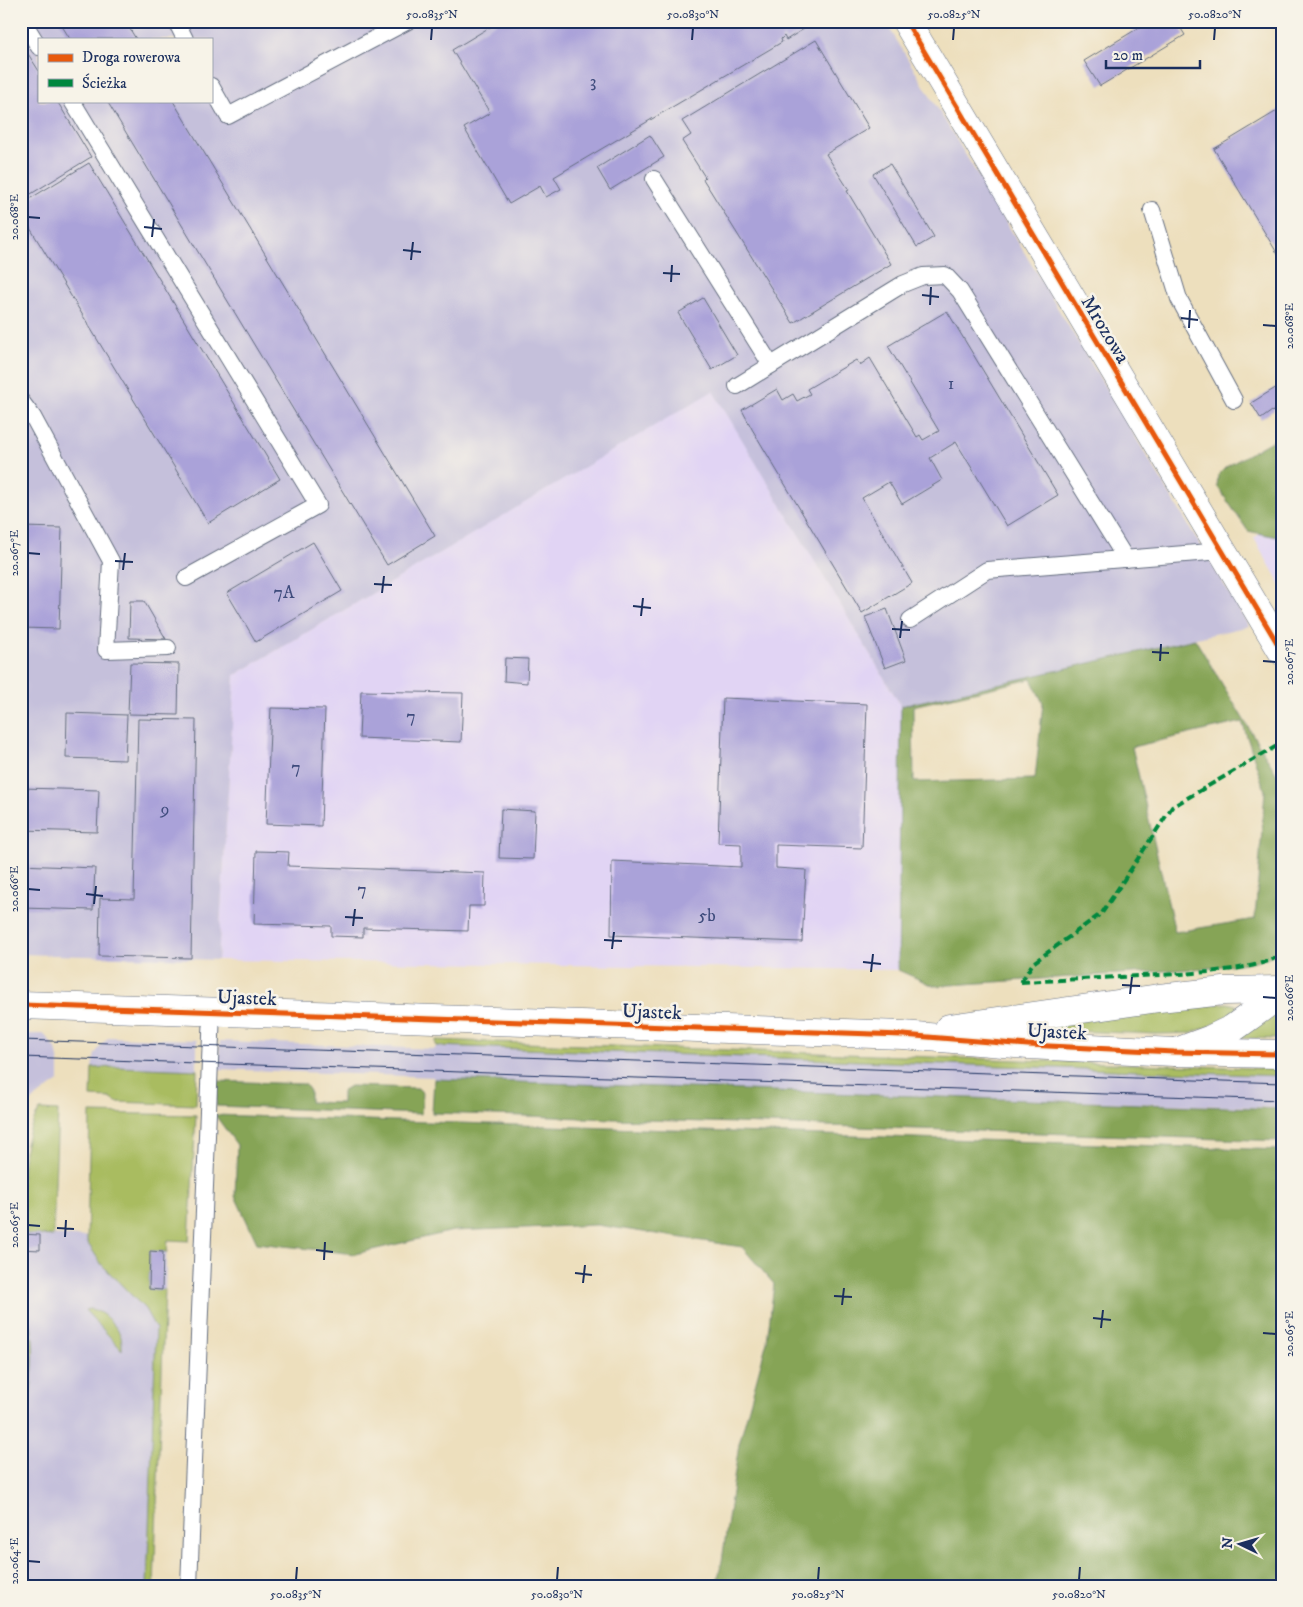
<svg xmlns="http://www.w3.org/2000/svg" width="1303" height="1607" viewBox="0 0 1303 1607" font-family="'IM FELL DW Pica',serif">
	<rect width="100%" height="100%" fill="#f7f3e8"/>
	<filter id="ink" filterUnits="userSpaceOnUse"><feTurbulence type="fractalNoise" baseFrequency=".02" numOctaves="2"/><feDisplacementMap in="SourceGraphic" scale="10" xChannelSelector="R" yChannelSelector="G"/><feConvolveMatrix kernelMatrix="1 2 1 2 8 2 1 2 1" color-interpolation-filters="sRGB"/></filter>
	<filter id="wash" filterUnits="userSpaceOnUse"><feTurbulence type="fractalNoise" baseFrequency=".0096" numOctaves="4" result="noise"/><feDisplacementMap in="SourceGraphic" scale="20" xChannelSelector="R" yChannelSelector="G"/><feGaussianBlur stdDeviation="1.12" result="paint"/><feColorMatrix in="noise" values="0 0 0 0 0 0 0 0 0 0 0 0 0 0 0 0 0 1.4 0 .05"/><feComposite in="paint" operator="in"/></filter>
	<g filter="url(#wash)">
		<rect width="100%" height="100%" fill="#eddfbd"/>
		<!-- built -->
		<g fill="#e1d4f4">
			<polygon points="713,390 901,706 898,970 218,960 235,675"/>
			<polygon points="1282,519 1282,587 1254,538"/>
		</g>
		<!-- industrial -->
		<g fill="#c5c0db" fill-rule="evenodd">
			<path d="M21,21H885L1249,626L901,706L713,391L235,675L218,960L21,954ZM39,39H211V101H39Z"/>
			<polygon points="21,1034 44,1034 56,1049 59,1063 59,1081 34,1099 21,1114"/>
			<polygon points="109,1037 197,1040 197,1070 118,1067 92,1068 95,1054 102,1044"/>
			<polygon points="220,1041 435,1049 436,1046 1282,1076 1282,1108 434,1079 433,1077 218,1069"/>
			<polygon points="21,1234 167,1240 154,1586 21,1586"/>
		</g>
		<!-- green -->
		<g fill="#a9bc60" stroke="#62765f">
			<polygon points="1227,1003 1236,1005 1235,1012 1210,1026 1191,1033 1159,1034 1038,1030 1039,1025"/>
			<polygon points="1282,1010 1282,1039 1238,1038"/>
			<polygon points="436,1040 1282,1069 1282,1076 436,1046"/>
			<polygon points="118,1067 197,1070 196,1105 116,1102 110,1098 91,1097 92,1068"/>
			<path d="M40,1110L58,1111L53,1236L21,1234C21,1198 18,1140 40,1110Z"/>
			<polygon points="90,1113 196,1115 189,1241 168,1240 167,1252 150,1251 149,1289 165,1290 154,1586 147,1586 156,1329 145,1309 102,1265 87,1242"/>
			<path d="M21,1306C41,1324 31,1381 30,1407L29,1413L21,1426Z"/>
			<path d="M89,1309C100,1309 114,1323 120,1334C122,1339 122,1344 122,1350L85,1310Z"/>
			<path d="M21,1489C31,1517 25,1556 24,1586H21Z"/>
		</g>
		<!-- forest -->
		<g fill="#86a456" stroke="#506a5a" fill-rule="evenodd">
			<polygon points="1282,435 1282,538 1248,531 1217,486 1218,475 1226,467"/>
			<path d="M1195,639L1282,783V950C1263,964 1232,964 1209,968L934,986L898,970L901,706ZM1031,679L1043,703L1035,779L914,782L913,706ZM1242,722L1265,791L1255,919L1175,932L1132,747Z"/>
			<polygon points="434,1079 1282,1109 1282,1141 432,1113"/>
			<polygon points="217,1081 305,1084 310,1091 310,1102 342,1103 342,1091 350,1086 418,1088 423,1093 421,1114 216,1106"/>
			<polygon points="215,1115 1282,1150 1282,1586 716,1586 722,1561 739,1444 767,1341 774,1284 742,1247 597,1225 453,1231 355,1254 257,1243 235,1196 237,1145"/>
		</g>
		<g id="blocks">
			<!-- building -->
			<g fill="#aaa2d9">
				<polygon points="59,21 125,21 136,39 70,39"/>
				<polygon points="500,21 804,21 807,27 786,40 784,36 781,39 782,42 554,177 561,189 546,197 540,186 509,204 464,128 490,113 452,50"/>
				<polygon points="1150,21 1176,21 1185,35 1100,86 1084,61"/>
				<polygon points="816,40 869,128 826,154 849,190 847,191 891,264 793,323 703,179 705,177 682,141 691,135 682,121"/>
				<polygon points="21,43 39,71 39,101 57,101 91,157 21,200"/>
				<polygon points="107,101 173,101 435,536 387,565"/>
				<polygon points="1282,108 1282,261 1214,149"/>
				<polygon points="650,135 664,157 610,190 597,168"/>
				<polygon points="89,163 280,479 208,523 21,213 21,204"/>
				<polygon points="890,164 934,237 917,247 873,174"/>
				<polygon points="703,298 737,355 712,370 678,313"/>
				<polygon points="947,311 1058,495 1007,526 956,442 930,458 942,480 902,504 889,482 862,498 912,583 862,613 752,429 742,410 777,389 783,400 793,394 797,401 810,394 807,389 856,360 860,365 870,358 917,437 920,435 923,440 939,431 888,346"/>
				<polygon points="1282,384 1281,407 1274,409 1273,412 1272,411 1261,419 1251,403"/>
				<polygon points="21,527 62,528 59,629 21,628"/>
				<polygon points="313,542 342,591 256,642 227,593"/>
				<polygon points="130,601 144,601 166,639 129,638"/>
				<polygon points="887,609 906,660 885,668 865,617"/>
				<polygon points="505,658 528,659 527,683 504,681"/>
				<polygon points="130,663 179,664 178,715 128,714"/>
				<polygon points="361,691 463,693 461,742 359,738"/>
				<polygon points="723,698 867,704 862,848 776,845 776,868 806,870 802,942 611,935 612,861 741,867 741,844 718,843"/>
				<polygon points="271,708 325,709 321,826 266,824"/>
				<polygon points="67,713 127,715 125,760 66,758"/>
				<polygon points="138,719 196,720 191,958 99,956 100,898 134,899"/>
				<polygon points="21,788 99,790 97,832 21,830"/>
				<polygon points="501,809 535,811 533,859 499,858"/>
				<polygon points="256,851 289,852 288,866 485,873 484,906 469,906 468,931 363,928 363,937 331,936 331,926 254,924"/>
				<polygon points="21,865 95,868 93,910 21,908"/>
				<polygon points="21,1234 40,1235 40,1250 21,1249"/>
				<polygon points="150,1251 163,1252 162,1290 149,1289"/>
			</g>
		</g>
	</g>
	<g filter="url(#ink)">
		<use href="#blocks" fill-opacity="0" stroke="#646d7f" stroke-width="1"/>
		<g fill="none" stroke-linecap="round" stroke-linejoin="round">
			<!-- service casing -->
			<g stroke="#646d7f" stroke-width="18">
				<g id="service">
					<polyline points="23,21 39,47"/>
					<polyline points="176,21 185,39"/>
					<polyline points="211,86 228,116 408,21"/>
					<polyline points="72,101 318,505 186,578"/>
					<polyline points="654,179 771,365"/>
					<polyline points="1152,210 1179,299 1234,400"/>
					<polyline points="737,386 903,284 923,276 945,275 960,291 1126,559"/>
					<polyline points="21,401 33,417 111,561 106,650 168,648"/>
					<polyline points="910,620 987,570 1222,551"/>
					<polyline points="189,1586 212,1011"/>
				</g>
			</g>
			<!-- minor casing -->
			<g stroke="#646d7f" stroke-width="29">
				<g id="minor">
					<polyline points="906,21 1282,651"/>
					<polyline points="1176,1052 1211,1039 1232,1029 1282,993"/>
				</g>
			</g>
			<!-- tertiary casing -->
			<g stroke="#646d7f" stroke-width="29">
				<g id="tertiary">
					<polyline points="21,1005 903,1035 1028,1045 1174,1052 1282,1054"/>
					<polyline points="949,1028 1159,998 1224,991 1282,990"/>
				</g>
			</g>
			<!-- service -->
			<use href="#service" stroke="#fff" stroke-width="16"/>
			<!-- minor -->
			<use href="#minor" stroke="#fff" stroke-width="28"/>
			<!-- tertiary -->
			<use href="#tertiary" stroke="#fff" stroke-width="28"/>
			<!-- tram -->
			<g stroke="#1b2f5e" stroke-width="1">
				<polyline points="21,1040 1282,1083"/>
				<polyline points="21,1057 1282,1100"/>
			</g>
			<!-- quiet -->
			<g stroke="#00873e" stroke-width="4" stroke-dasharray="8 4" stroke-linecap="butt">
				<polyline points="1021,982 1033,963 1102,913 1172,807 1282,743"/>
				<path d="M1021,982C1061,980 1100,978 1139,976C1173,974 1256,973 1282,954"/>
			</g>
			<!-- cycleway casing -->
			<g stroke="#f7f3e8" stroke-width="8">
				<g id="cycleway">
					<polyline points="906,21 1282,651"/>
					<polyline points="21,1005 903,1035 1028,1045 1174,1052 1282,1054"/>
				</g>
			</g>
			<!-- cycleway -->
			<use href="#cycleway" stroke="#e8590c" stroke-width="5"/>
		</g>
	</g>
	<!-- ticks -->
	<path fill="none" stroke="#1b2f5e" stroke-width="2" d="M431,40L432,28M692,40L693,28M953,40L954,28M1214,40L1215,28M28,217L40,218M144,227L162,229M152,237L154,219M403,250L421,252M411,260L413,242M663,273L680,274M671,282L672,265M922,295L939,297M930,305L931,287M1181,318L1198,320M1263,325L1276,326M1189,328L1190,310M28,553L40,554M115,561L133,562M123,570L125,553M374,584L392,585M382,593L384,576M633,606L651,608M641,616L643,598M892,629L910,630M900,638L902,621M1152,652L1169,653M1160,661L1161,644M1263,661L1276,662M28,889L40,890M86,894L103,896M94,904L96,886M345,917L363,918M353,926L355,909M604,940L622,941M612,949L614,932M863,962L881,964M871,972L873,954M1122,985L1140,986M1130,994L1132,977M1263,997L1276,998M28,1225L40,1226M57,1228L74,1229M65,1237L66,1220M316,1250L333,1252M324,1260L325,1242M575,1273L592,1275M583,1283L585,1265M834,1296L852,1297M842,1305L844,1288M1093,1318L1111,1320M1101,1328L1103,1310M1263,1333L1276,1334M28,1561L40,1562M296,1580L297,1567M557,1580L558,1567M818,1580L819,1567M1079,1580L1080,1567"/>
	<g text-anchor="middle" stroke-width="5" stroke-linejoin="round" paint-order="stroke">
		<!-- number labels -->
		<g font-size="18" fill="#3f4c7d">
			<text x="593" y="87">3</text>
			<text x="951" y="389">1</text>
			<text x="284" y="598">7A</text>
			<text x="411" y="722">7</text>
			<text x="296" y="773">7</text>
			<text x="165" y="815">9</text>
			<text x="362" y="895">7</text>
			<text x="707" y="921">5b</text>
		</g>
		<!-- street labels -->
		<g font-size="20" fill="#1b2f5e" stroke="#f7f3e8">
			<text transform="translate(1106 329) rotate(59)" y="7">Mrozowa</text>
			<text transform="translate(247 997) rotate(2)" y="7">Ujastek</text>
			<text transform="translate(652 1011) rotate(2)" y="7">Ujastek</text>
			<text transform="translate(1057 1031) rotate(3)" y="7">Ujastek</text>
		</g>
	</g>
	<!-- margin -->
	<rect width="1303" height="1607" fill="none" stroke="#f7f3e8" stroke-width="55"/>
	<!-- legend -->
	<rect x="38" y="38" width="175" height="65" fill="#f7f3e8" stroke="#9fa5b1"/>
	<rect x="48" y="54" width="25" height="8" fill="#e8590c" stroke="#9fa5b1"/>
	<text x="82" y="62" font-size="15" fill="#1b2f5e">Droga rowerowa</text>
	<rect x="48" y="79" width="25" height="8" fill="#00873e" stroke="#9fa5b1"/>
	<text x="82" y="88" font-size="15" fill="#1b2f5e">Ścieżka</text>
	<!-- north arrow -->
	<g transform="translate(1240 1544) rotate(275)" stroke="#f7f3e8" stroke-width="4" paint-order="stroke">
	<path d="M0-4L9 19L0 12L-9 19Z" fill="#1b2f5e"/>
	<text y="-8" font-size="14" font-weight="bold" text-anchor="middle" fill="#1b2f5e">N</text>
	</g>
	<!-- scale -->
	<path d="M1106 60v8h94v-8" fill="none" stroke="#1b2f5e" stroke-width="2.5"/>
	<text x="1113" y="60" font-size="15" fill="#1b2f5e" stroke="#f7f3e8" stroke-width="4" paint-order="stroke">20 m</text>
	<rect x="28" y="28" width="1248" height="1552" fill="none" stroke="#1b2f5e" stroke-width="2"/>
	<g font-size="12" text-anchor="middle" fill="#1b2f5e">
		<text x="432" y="18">50.0835°N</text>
		<text x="693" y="18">50.0830°N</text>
		<text x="954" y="18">50.0825°N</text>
		<text x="1215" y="18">50.0820°N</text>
		<text transform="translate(14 217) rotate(-90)" y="4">20.068°E</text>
		<text transform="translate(1289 326) rotate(-90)" y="4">20.068°E</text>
		<text transform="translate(14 553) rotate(-90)" y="4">20.067°E</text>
		<text transform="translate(1289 662) rotate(-90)" y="4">20.067°E</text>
		<text transform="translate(14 889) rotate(-90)" y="4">20.066°E</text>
		<text transform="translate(1289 998) rotate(-90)" y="4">20.066°E</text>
		<text transform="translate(14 1225) rotate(-90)" y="4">20.065°E</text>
		<text transform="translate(1289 1334) rotate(-90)" y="4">20.065°E</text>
		<text transform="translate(14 1561) rotate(-90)" y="4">20.064°E</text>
		<text x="296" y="1598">50.0835°N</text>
		<text x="557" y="1598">50.0830°N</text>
		<text x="818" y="1598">50.0825°N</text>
		<text x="1079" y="1598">50.0820°N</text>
	</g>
</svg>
